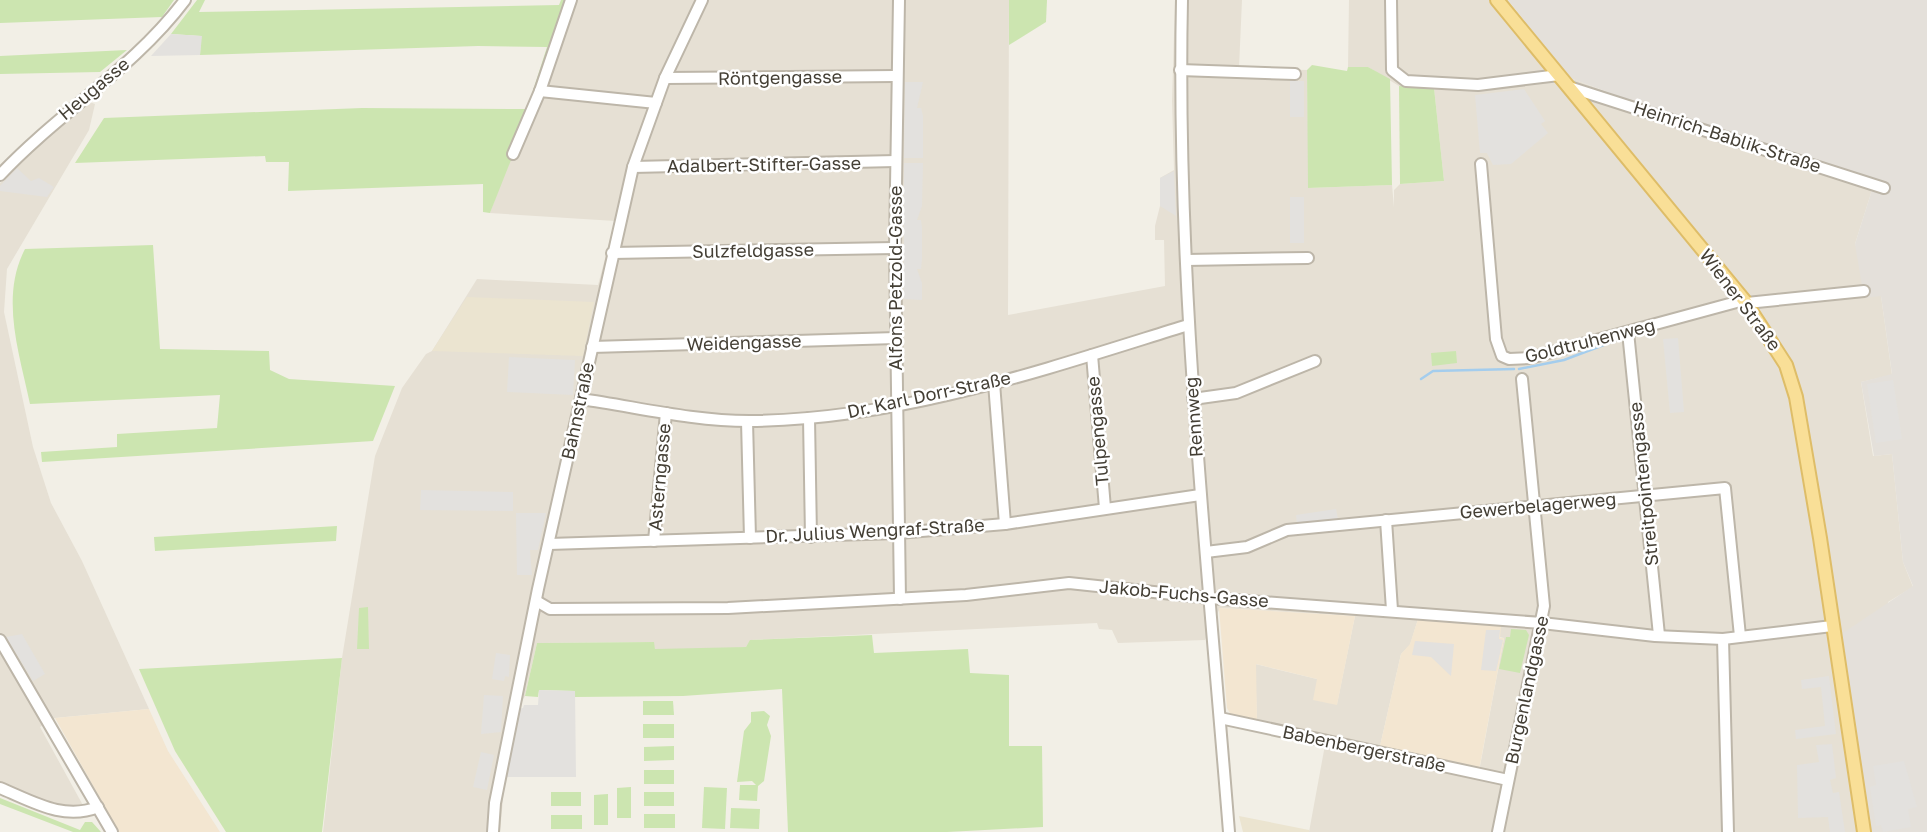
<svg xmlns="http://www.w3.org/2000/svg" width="1927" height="832" viewBox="0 0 1927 832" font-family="'Golos Text',sans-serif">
	<rect width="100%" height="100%" fill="#f2efe6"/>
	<!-- residential -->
	<g fill="#e6e0d4">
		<polygon points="567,0 1009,0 1008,315 1165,286 1164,240 1155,240 1155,226 1160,206 1160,178 1174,170 1172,101 1175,0 1242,0 1239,68 1307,70 1309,188 1392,185 1394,207 1394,190 1400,184 1444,181 1434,88 1399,86 1368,67 1348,67 1349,0 1508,0 1570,78 1872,190 1855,244 1881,296 1892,375 1861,382 1873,456 1892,454 1903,562 1913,587 1888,602 1869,832 1309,832 1325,745 1478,777 1504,638 1418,619 1410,645 1401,654 1380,746 1257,721 1255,664 1317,679 1337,704 1355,616 1220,608 1205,640 1118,643 1112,630 1099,629 1097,623 751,640 746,647 719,650 655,649 653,642 537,643 525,696 518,709 505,777 500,832 323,832 342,658 375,456 402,388 426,354 432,351 477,279 598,285 615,221 490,213"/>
		<polygon points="87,101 95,104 89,130 7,269 4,312 33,447 51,503 82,561 149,709 55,718 40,727 85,809 60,809 0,782 0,183"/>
	</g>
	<!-- commercial -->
	<g fill="#f3e6d1">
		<polygon points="1219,608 1355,616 1337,705 1313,700 1317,679 1256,664 1257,721 1231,715 1227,708"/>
		<polygon points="1418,619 1501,626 1500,638 1504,638 1479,770 1380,746 1401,654 1410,644"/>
		<polygon points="149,709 168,751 220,832 119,832 55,718"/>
	</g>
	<!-- industrial -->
	<polygon fill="#e4e0da" points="1508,0 1927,0 1927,832 1869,832 1840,635 1913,586 1903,562 1892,454 1874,456 1861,382 1892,374 1881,296 1864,298 1855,244 1872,190 1570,78"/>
	<!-- education -->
	<g fill="#ebe4d0">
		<polygon points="467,297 594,302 583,356 432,351"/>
		<polygon points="1239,816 1309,830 1309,832 1243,832"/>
	</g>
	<!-- green -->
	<g fill="#cce5b0">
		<polygon points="0,0 174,0 162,17 0,23"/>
		<polygon points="197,0 205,0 199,12 559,5 561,0 567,0 538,92 490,213 483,212 483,184 288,191 289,162 266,162 265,156 75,163 104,118 362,108 527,109 547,47 478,46 200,55 201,36 171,34"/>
		<polygon points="1009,0 1047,0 1046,22 1009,45"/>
		<polygon points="127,50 100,72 0,74 0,56"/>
		<polygon points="1312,65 1347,71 1348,67 1368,67 1390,79 1392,185 1308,188 1307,70"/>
		<polygon points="1399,86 1434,88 1444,181 1400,184"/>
		<path d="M153,245L160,349L269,351L270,370L289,379L395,386L373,441L42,462L41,452L117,447V434L217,428L220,395L30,404C19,352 0,297 25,249Z"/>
		<polygon points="1456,351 1457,363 1432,366 1431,353"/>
		<polygon points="337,526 336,541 155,551 154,537"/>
		<polygon points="368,607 369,649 357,649 359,608"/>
		<polygon points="1511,629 1526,630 1529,635 1520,673 1499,669 1506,637 1510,637"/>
		<polygon points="872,635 874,653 968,649 970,673 1009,675 1009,746 1042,746 1043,827 947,832 788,832 782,689 683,696 575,697 575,691 539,690 538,697 525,696 537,643 654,642 655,649 746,647 750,640"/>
		<polygon points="342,658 322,832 226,832 175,751 139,669"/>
		<polygon points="643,701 673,701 674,715 643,715"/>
		<polygon points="764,711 770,716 767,725 771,736 764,781 758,786 757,801 739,800 740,785 756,785 752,781 737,782 744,731 751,722 751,712"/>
		<rect x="643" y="724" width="31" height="14"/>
		<polygon points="674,746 674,760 644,761 644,747"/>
		<rect x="644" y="770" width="30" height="14"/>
		<polygon points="631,787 631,818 617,818 617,788"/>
		<polygon points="704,787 727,788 725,829 702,828"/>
		<rect x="551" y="792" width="30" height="14"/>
		<rect x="644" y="792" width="30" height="14"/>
		<polygon points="608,794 608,825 594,825 594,795"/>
		<polygon points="0,798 80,830 85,822 92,822 101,832 73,832 0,804"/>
		<polygon points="731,808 760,809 759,829 730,828"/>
		<rect x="644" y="814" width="31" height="14"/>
		<rect x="551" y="815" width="31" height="14"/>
	</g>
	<!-- parking -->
	<g fill="#e3e1de">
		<polygon points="171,34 202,36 200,55 151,56"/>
		<rect x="1290" y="81" width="14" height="36"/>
		<polygon points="905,82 923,82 917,108 921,108 923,116 923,158 904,158"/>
		<polygon points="1524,89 1545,121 1541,124 1548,133 1511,164 1493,165 1487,153 1480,153 1475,95"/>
		<polygon points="904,163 923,163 922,206 917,220 921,220 922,228 922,259 921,269 917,269 922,283 922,300 904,299"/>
		<polygon points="17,168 31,181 39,178 54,187 47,197 0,191 0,186"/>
		<polygon points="1174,171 1176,216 1160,206 1160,178"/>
		<rect x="1290" y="197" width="14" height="46"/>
		<polygon points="1678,338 1684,412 1670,413 1663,339"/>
		<polygon points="509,357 575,360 573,395 507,392"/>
		<polygon points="1893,380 1902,439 1876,443 1867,384"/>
		<polygon points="421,490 513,492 513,511 420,510"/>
		<polygon points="1336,509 1338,519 1297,524 1296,515"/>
		<polygon points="516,513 546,513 538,550 530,550 532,575 517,575"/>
		<polygon points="1486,630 1500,630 1499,639 1503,640 1496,671 1481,670"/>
		<polygon points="22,634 45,674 33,681 6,637"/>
		<polygon points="1415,641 1454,644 1451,676 1431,657 1412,655"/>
		<polygon points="496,653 510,655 509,677 505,676 504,681 492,679"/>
		<polygon points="1829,676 1836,734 1796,739 1795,730 1825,726 1821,687 1802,689 1801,680"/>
		<polygon points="539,690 575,691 576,777 505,777 518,709 523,708 524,705 538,705"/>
		<polygon points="484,695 503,696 501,732 481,734"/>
		<polygon points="1832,744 1836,778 1830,780 1833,793 1839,792 1845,832 1830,832 1828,817 1798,818 1797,765 1819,762 1816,745"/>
		<polygon points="481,752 494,755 487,790 473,787"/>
		<polygon points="1904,761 1917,807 1908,809 1911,827 1883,832 1881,825 1876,826 1870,787 1876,785 1873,766"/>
	</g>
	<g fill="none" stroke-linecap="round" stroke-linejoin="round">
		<!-- stream -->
		<g stroke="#a4cded" stroke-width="2.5">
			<polyline points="1519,369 1564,360 1622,338"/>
			<polyline points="1421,379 1433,371 1514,369"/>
		</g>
		<!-- minor casing -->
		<g stroke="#bdb6a9" stroke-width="14">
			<g id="minor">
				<polyline points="899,0 895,248 900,599"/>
				<path d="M1182,0C1176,278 1207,555 1229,832"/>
				<polyline points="1391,0 1392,70 1406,81 1478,85 1559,75"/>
				<polyline points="1180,70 1295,74"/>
				<polyline points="665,78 895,76"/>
				<polyline points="1569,87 1884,188"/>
				<polyline points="540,91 656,103"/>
				<polyline points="513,154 540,91 571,0"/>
				<polyline points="1481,164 1496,339 1502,356 1509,359 1530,358 1744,300"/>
				<polyline points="633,167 896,161"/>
				<path d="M0,175C58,113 134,68 185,0"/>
				<polyline points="612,253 895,248"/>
				<polyline points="1186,260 1308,258"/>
				<polyline points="1747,303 1864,291"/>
				<polyline points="1628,332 1659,635"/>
				<polyline points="592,347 896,338"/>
				<polyline points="1092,355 1105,508"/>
				<polyline points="994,383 1005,524"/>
				<path d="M581,399C637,407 693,421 749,421C900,420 1046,369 1188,325"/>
				<polyline points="1193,399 1236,393 1315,361"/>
				<polyline points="809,418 811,537"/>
				<polyline points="747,421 750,538"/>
				<polyline points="1386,520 1392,610"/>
				<polyline points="654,541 666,413"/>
				<polyline points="549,544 898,533 1005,524 1200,495"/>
				<polyline points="1206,552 1247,547 1287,530 1725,488 1740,636"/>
				<polyline points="538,602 550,609 728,608 966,595 1069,583 1210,598 1542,623 1655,636 1723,639 1832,626"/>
				<polyline points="1723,639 1728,832"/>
				<polyline points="0,640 112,832"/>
				<polyline points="1220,718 1508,780"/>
				<path d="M0,788C32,801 63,821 98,807"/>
				<polyline points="493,832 495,803 538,589 633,167 665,78 702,0"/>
				<polyline points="1498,832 1544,606 1522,379"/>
			</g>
		</g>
		<!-- major casing -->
		<g stroke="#debd68" stroke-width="16">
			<polyline id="major" points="1497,0 1744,300 1786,365 1796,397 1820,538 1864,832"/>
		</g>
		<!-- minor -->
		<use href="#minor" stroke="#fff" stroke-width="10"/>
		<!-- major -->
		<use href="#major" stroke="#f9df97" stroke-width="12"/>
	</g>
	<g text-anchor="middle" stroke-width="5" stroke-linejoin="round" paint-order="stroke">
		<!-- street labels -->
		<g font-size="18" fill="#443f35" stroke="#fff">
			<text transform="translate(780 78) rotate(-1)" y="6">Röntgengasse</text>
			<text transform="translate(94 89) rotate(-40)" y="6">Heugasse</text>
			<text transform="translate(1727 137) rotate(18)" y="6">Heinrich-Bablik-Straße</text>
			<text transform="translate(764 165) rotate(-1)" y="6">Adalbert-Stifter-Gasse</text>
			<text transform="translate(753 251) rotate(-1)" y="6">Sulzfeldgasse</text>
			<text transform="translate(896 278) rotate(-90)" y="6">Alfons Petzold-Gasse</text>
			<text transform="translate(1740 300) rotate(53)" y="6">Wiener Straße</text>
			<text transform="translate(1590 341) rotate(-14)" y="6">Goldtruhenweg</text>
			<text transform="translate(744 343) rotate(-2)" y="6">Weidengasse</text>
			<text transform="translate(929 395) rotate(-12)" y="6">Dr. Karl Dorr-Straße</text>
			<text transform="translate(578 411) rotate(-78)" y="6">Bahnstraße</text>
			<text transform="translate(1194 417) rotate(-94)" y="6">Rennweg</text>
			<text transform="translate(1098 431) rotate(-95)" y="6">Tulpengasse</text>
			<text transform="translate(660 477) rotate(-85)" y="6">Asterngasse</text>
			<text transform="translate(1644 484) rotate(-96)" y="6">Streitpointengasse</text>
			<text transform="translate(1538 506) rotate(-5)" y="6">Gewerbelagerweg</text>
			<text transform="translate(875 531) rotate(-3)" y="6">Dr. Julius Wengraf-Straße</text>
			<text transform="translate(1184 594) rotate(5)" y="6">Jakob-Fuchs-Gasse</text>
			<text transform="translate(1527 690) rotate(-78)" y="6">Burgenlandgasse</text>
			<text transform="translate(1364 749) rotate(12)" y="6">Babenbergerstraße</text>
		</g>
	</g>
</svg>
